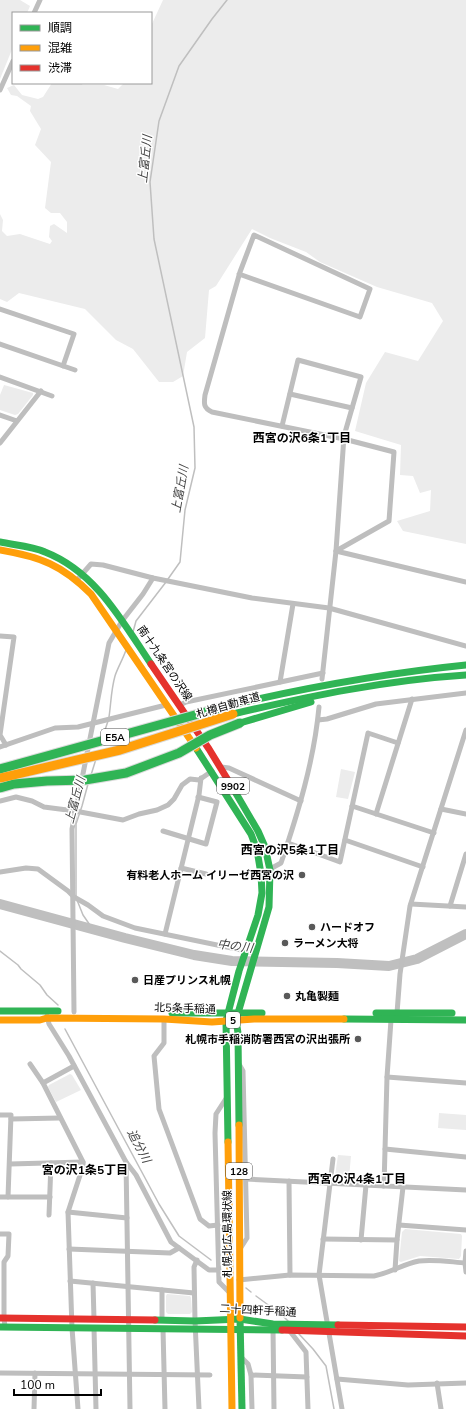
<svg xmlns="http://www.w3.org/2000/svg" width="466" height="1409" viewBox="0 0 466 1409" font-family="'Nunito Sans','Noto Sans JP',sans-serif">
	<rect width="100%" height="100%" fill="#fff"/>
	<!-- green -->
	<g fill="#ececec">
		<polygon points="0,0 20,0 30,6 27,13 13,13 13,47 0,79"/>
		<polygon points="163,0 466,0 466,544 403,531 397,521 430,511 431,490 420,493 413,476 400,475 401,445 355,431 366,383 385,352 418,361 443,321 432,303 377,287 320,262 306,252 270,238 252,229 216,286 209,290 205,338 187,352 183,376 173,382 159,382 133,349 116,340 85,309 19,293 7,302 0,299 0,214 3,220 2,231 7,236 20,234 50,244 52,241 49,237 50,226 54,224 67,233 67,222 60,213 51,213 45,208 51,162 35,145 41,129 30,111 31,106 17,96 11,95 7,88 14,85 22,95 38,99 43,97 52,83 83,83 82,85 104,85 118,89 124,83 151,83 151,26"/>
		<polygon points="4,385 33,393 33,395 18,414 15,415 0,410 0,395"/>
		<polygon points="341,769 355,772 348,799 336,797"/>
		<polygon points="70,1074 72,1075 81,1090 56,1102 48,1087 49,1085"/>
		<polygon points="439,1113 466,1115 466,1130 438,1128"/>
		<polygon points="338,1155 351,1156 349,1178 337,1178 335,1176"/>
		<polygon points="405,1229 461,1234 462,1236 461,1256 459,1259 420,1256 401,1262 399,1261 402,1232"/>
		<polygon points="167,1294 190,1296 191,1298 192,1312 190,1314 168,1314 166,1312 166,1296"/>
	</g>
	<g fill="none" stroke-linecap="round" stroke-linejoin="round">
		<!-- stream -->
		<g stroke="#bfbfbf" stroke-width="1.5">
			<polyline points="168,579 180,562 185,510 195,468 194,427 154,239 150,182 159,121 179,66 212,19 227,0"/>
			<polyline points="133,632 136,621 166,582"/>
			<path d="M109,717C111,704 111,690 115,676C117,669 123,659 126,650"/>
			<polyline points="103,736 108,721"/>
			<polyline points="91,775 96,759"/>
			<polyline points="76,896 76,824 82,806 88,784"/>
			<polyline points="77,900 83,915 92,928"/>
			<polyline points="0,951 18,965 21,969 40,985 47,995 58,1005"/>
			<polyline points="65,1029 159,1204 179,1236 211,1260"/>
			<polyline points="246,1288 251,1292"/>
			<polyline points="256,1296 282,1315 289,1322"/>
			<polyline points="299,1334 313,1349 326,1366 334,1409"/>
		</g>
		<!-- river -->
		<polyline stroke="#bfbfbf" stroke-width="10" points="0,904 125,938 194,955 232,961 337,963 389,966 417,959 466,934"/>
		<!-- street -->
		<g stroke="#bebebe" stroke-width="5">
			<polyline points="34,13 40,0"/>
			<polyline points="0,90 13,61"/>
			<path d="M239,274L360,317L370,289L254,235L240,272L205,395C204,403 203,408 212,412L344,439L394,452L389,521L336,551"/>
			<polyline points="0,309 74,334 63,366"/>
			<polyline points="0,344 75,370"/>
			<polyline points="0,377 52,396"/>
			<polyline points="290,394 352,408"/>
			<polyline points="0,415 17,421"/>
			<polyline points="282,426 298,360 361,377 344,436 336,551 322,679"/>
			<polyline points="0,443 41,391"/>
			<polyline points="336,551 466,582"/>
			<polyline points="77,580 91,564 103,565 153,578 252,598 329,608 466,646"/>
			<polyline points="0,636 14,637 0,735 6,745"/>
			<polyline points="280,682 293,604"/>
			<polyline points="180,705 186,702 323,673"/>
			<polyline points="318,720 327,719 376,704 466,693"/>
			<polyline points="0,747 55,728 78,727 166,705"/>
			<polyline points="221,767 229,768 301,801"/>
			<polyline points="0,801 16,797 32,801 44,807 75,811 123,820 139,814 157,810 168,805 174,799 182,785 190,779 199,780 212,771"/>
			<polyline points="352,806 434,833"/>
			<polyline points="441,809 466,814"/>
			<polyline points="376,814 412,699"/>
			<polyline points="163,831 206,844 217,802 198,797"/>
			<polyline points="345,840 423,867"/>
			<polyline points="288,843 340,862 368,733 398,743"/>
			<polyline points="181,868 206,874"/>
			<polyline points="0,872 26,868 38,869 68,891 74,897 88,905 103,916 135,928 256,953"/>
			<path d="M261,874L281,863C298,813 314,761 319,707"/>
			<polyline points="411,904 466,907"/>
			<polyline points="450,906 466,854"/>
			<polyline points="165,934 199,795 201,778"/>
			<polyline points="74,1012 72,829 109,643 122,621 143,594 153,578"/>
			<polyline points="397,1013 400,974 410,906 466,730"/>
			<polyline points="47,1016 49,1024 69,1056 126,1162 130,1409"/>
			<polyline points="164,1019 164,1043 154,1056 159,1109 200,1219 209,1226 218,1225"/>
			<polyline points="30,1064 43,1083 83,1162 83,1166 68,1212 72,1328 78,1409"/>
			<polyline points="239,1064 243,1071 247,1238 240,1249"/>
			<polyline points="387,1077 466,1083"/>
			<polyline points="43,1083 74,1066"/>
			<polyline points="227,1097 216,1114 215,1133 219,1282 230,1293"/>
			<polyline points="0,1115 11,1115 8,1197"/>
			<polyline points="11,1119 60,1118"/>
			<polyline points="385,1149 466,1157"/>
			<polyline points="333,1159 319,1275 342,1409"/>
			<polyline points="126,1162 136,1175 171,1242 209,1270 219,1270"/>
			<polyline points="10,1164 83,1162"/>
			<polyline points="246,1179 466,1190"/>
			<polyline points="289,1181 290,1275"/>
			<polyline points="384,1186 387,1077 391,1020"/>
			<polyline points="0,1197 50,1197"/>
			<polyline points="68,1212 127,1218"/>
			<polyline points="49,1215 51,1163"/>
			<polyline points="399,1225 466,1230"/>
			<polyline points="0,1234 9,1234 8,1256 4,1262 4,1318 5,1327"/>
			<polyline points="323,1239 397,1240"/>
			<polyline points="361,1240 366,1185"/>
			<polyline points="69,1249 170,1253 179,1248"/>
			<polyline points="466,1251 465,1263 466,1272"/>
			<polyline points="197,1260 194,1267 195,1321 199,1409"/>
			<polyline points="395,1270 397,1240 403,1187"/>
			<path d="M239,1280L290,1275L374,1276C390,1273 403,1264 419,1261C434,1259 451,1262 466,1263"/>
			<polyline points="70,1281 194,1293"/>
			<polyline points="93,1283 94,1319"/>
			<polyline points="162,1290 162,1320"/>
			<polyline points="94,1328 96,1409"/>
			<polyline points="273,1328 274,1409"/>
			<polyline points="163,1329 165,1409"/>
			<polyline points="289,1330 306,1352 308,1409"/>
			<polyline points="241,1357 248,1364 251,1375 252,1409"/>
			<polyline points="0,1373 210,1375"/>
			<polyline points="251,1375 307,1377"/>
			<polyline points="337,1379 408,1385 466,1383"/>
			<polyline points="437,1383 441,1409"/>
			<polyline points="34,1409 35,1373"/>
		</g>
		<!-- fast -->
		<g stroke="#30b455" stroke-width="7">
			<path d="M0,542C14,545 32,546 45,552C96,572 122,621 151,664"/>
			<path d="M231,705C309,687 387,673 466,665"/>
			<path d="M233,714C310,696 387,680 466,675"/>
			<polyline points="240,723 311,702"/>
			<polyline points="196,748 251,834 257,850 261,874 262,893 258,915 239,971 226,1021 228,1142"/>
			<polyline points="234,790 258,831 265,847 270,870 269,907 236,1020 238,1033 239,1125"/>
			<polyline points="0,1011 58,1011"/>
			<polyline points="172,1013 262,1013"/>
			<polyline points="376,1013 452,1013"/>
			<polyline points="344,1019 466,1020"/>
			<polyline points="240,1318 242,1409"/>
			<polyline points="155,1320 195,1321 240,1319 273,1324 338,1325"/>
			<polyline points="0,1327 282,1330"/>
		</g>
		<!-- slow -->
		<g stroke="#ff9f0a" stroke-width="7">
			<path d="M0,550C41,557 62,565 91,594L196,748"/>
			<polyline points="0,1020 40,1020 47,1018 164,1019 212,1022 254,1019 344,1019"/>
			<polyline points="239,1125 240,1318"/>
			<polyline points="228,1142 232,1409"/>
		</g>
		<!-- jam -->
		<g stroke="#e5322d" stroke-width="7">
			<polyline points="151,664 209,749 234,790"/>
			<polyline points="0,1318 155,1320"/>
			<polyline points="338,1325 466,1327"/>
			<polyline points="282,1330 466,1336"/>
		</g>
		<!-- fast-bridge casing -->
		<g stroke="#dbdbdb" stroke-width="11" stroke-linecap="butt">
			<g id="fast-bridge">
				<polyline points="0,769 231,705"/>
				<polyline points="0,788 14,784 47,781 85,780 126,773 179,753 210,735 240,723"/>
			</g>
		</g>
		<!-- slow-bridge casing -->
		<g stroke="#dbdbdb" stroke-width="11" stroke-linecap="butt">
			<polyline id="slow-bridge" points="0,778 120,750 233,714"/>
		</g>
		<!-- fast-bridge -->
		<use href="#fast-bridge" stroke="#30b455" stroke-width="9"/>
		<!-- slow-bridge -->
		<use href="#slow-bridge" stroke="#ff9f0a" stroke-width="9"/>
	</g>
	<!-- markers -->
	<g fill="#595959" stroke="#fff" stroke-width="1.5">
		<circle cx="302" cy="875" r="4"/>
		<circle cx="312" cy="927" r="4"/>
		<circle cx="285" cy="943" r="4"/>
		<circle cx="135" cy="980" r="4"/>
		<circle cx="287" cy="996" r="4"/>
		<circle cx="358" cy="1039" r="4"/>
	</g>
	<g text-anchor="middle" stroke-width="3" stroke-linejoin="round" paint-order="stroke">
		<!-- shield labels -->
		<g fill="#fff" stroke="#4c4c4c" stroke-width="1">
			<rect x="101" y="729" width="28" height="16" rx="3"/>
			<rect x="217" y="778" width="32" height="16" rx="3"/>
			<rect x="226" y="1012" width="14" height="16" rx="3"/>
			<rect x="226" y="1163" width="26" height="16" rx="3"/>
		</g>
		<g font-size="10" font-weight="bold" fill="#000">
			<text x="115" y="741">E5A</text>
			<text x="233" y="790">9902</text>
			<text x="233" y="1024">5</text>
			<text x="239" y="1175">128</text>
		</g>
		<!-- street labels -->
		<g font-size="11" fill="#000" stroke="#fff">
			<text transform="translate(165 663) rotate(56)" y="4">南十九条宮の沢線</text>
			<text transform="translate(228 705) rotate(-16)" y="4">札樽自動車道</text>
			<text transform="translate(185 1008) rotate(2)" y="4">北5条手稲通</text>
			<text transform="translate(227 1234) rotate(-90)" y="4">札幌北広島環状線</text>
			<text transform="translate(258 1310) rotate(3)" y="4">二十四軒手稲通</text>
		</g>
		<!-- poi labels -->
		<g font-size="11" font-weight="bold" fill="#000" stroke="#fff" text-anchor="start">
			<text x="294" y="879" text-anchor="end">有料老人ホーム イリーゼ西宮の沢</text>
			<text x="320" y="931">ハードオフ</text>
			<text x="293" y="947">ラーメン大将</text>
			<text x="143" y="984">日産プリンス札幌</text>
			<text x="295" y="1000">丸亀製麺</text>
			<text x="350" y="1043" text-anchor="end">札幌市手稲消防署西宮の沢出張所</text>
		</g>
		<!-- water labels -->
		<g font-size="12" font-style="italic" fill="#444" stroke="#fff">
			<text transform="translate(145 159) rotate(-84)" y="4">上富丘川</text>
			<text transform="translate(180 489) rotate(-80)" y="4">上富丘川</text>
			<text transform="translate(75 800) rotate(-75)" y="4">上富丘川</text>
			<text transform="translate(235 946) rotate(7)" y="4">中の川</text>
			<text transform="translate(139 1146) rotate(62)" y="4">追分川</text>
		</g>
		<!-- neighbourhood labels -->
		<g font-size="12" font-weight="bold" fill="#000" stroke="#fff">
			<text x="302" y="442">西宮の沢6条1丁目</text>
			<text x="290" y="854">西宮の沢5条1丁目</text>
			<text x="85" y="1174">宮の沢1条5丁目</text>
			<text x="357" y="1183">西宮の沢4条1丁目</text>
		</g>
	</g>
	<!-- legend -->
	<rect x="12" y="12" width="140" height="72" fill="#ffffff" stroke="#999999"/>
	<rect x="20" y="25" width="20" height="6" fill="#30b455" stroke="#999999"/>
	<text x="48" y="32" font-size="12" fill="#000000">順調</text>
	<rect x="20" y="45" width="20" height="6" fill="#ff9f0a" stroke="#999999"/>
	<text x="48" y="52" font-size="12" fill="#000000">混雑</text>
	<rect x="20" y="65" width="20" height="6" fill="#e5322d" stroke="#999999"/>
	<text x="48" y="72" font-size="12" fill="#000000">渋滞</text>
	<!-- scale -->
	<path d="M14 1389v6h87v-6" fill="none" stroke="#000000" stroke-width="2"/>
	<text x="20" y="1389" font-size="12" fill="#000000" stroke="#ffffff" stroke-width="3" paint-order="stroke">100 m</text>
</svg>
